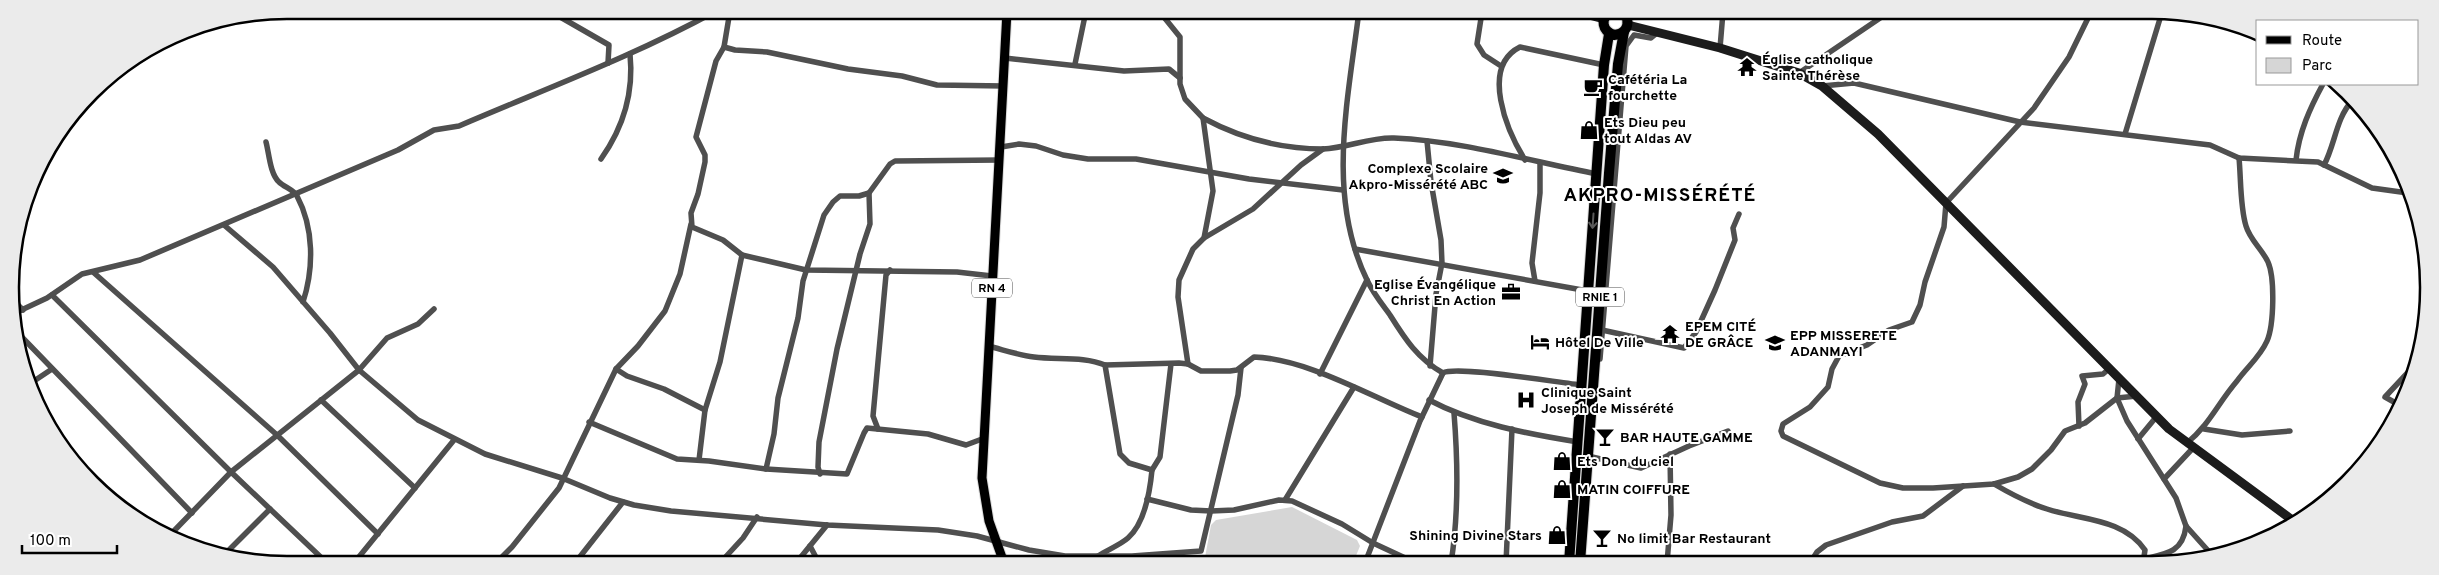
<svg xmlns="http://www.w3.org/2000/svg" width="2439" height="575" viewBox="0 0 2439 575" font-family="Overpass,sans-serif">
	<rect width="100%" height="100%" fill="#fff"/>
	<!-- green -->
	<polygon fill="#d6d6d6" points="1292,507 1357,540 1360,546 1353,563 1204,563 1211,525 1216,520"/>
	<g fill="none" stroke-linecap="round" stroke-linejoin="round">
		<!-- primary casing -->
		<g stroke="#dbdbdb" stroke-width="11">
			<polyline id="primary" points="1004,563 989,521 982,478 1007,11"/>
		</g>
		<!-- trunk casing -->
		<g stroke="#dbdbdb" stroke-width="12">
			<g id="trunk">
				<path d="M1610,12C1600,19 1602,31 1614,35C1624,34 1629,28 1627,18L1621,12"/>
				<polyline points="1569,563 1604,65 1609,34"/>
				<polyline points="1580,563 1609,173 1618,64 1624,32"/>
			</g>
		</g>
		<!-- minor -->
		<g stroke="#4f4f4f" stroke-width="5.5">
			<polyline points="548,10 609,45 608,63"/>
			<polyline points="730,11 724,47 716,61 696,137 705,155 705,162 698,194 691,213 692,227 723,240 742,255 806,270 957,272 992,276"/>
			<polyline points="1159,11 1180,37 1180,84 1185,99 1203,118 1213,191 1204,238 1193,249 1179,280 1178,297 1188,364"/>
			<path d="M1359,11C1348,100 1326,196 1367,280C1373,293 1382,304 1390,315C1405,339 1418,359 1443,373"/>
			<polyline points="1482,12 1477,44 1484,55 1501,66"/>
			<polyline points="2091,12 2069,57 2034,108 1946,203 1944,227 1925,282 1920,305 1912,322 1889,330 1867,345 1839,356 1832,369 1828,387 1810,407 1783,424 1781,431 1783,436 1880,483 1903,488 1933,488 1994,484 2018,477 2032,469 2051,450 2065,431 2085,423 2117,398 2137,396"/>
			<polyline points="724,47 735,50 767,52 848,69 902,76 937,85 1004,86"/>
			<polyline points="1720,48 1723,12"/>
			<polyline points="1005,58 1124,71 1169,69 1180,78"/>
			<polyline points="1075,64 1086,11"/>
			<polyline points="1799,73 1889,12"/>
			<polyline points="1822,86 1854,83 2020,122 2210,145 2239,158 2318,162 2372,188 2408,193"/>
			<path d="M1203,118C1240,138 1281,149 1323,149C1347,148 1370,137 1394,138C1462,141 1530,161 1597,174"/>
			<polyline points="2125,134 2162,12"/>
			<polyline points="1427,141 1431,182 1441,240 1442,263 1436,294 1430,366"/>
			<path d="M266,142C269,153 270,174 279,182C284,187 294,190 297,196C314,228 314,268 303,302"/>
			<polyline points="1001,147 1019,144 1036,146 1063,155 1088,159 1136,159 1249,179 1343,190"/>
			<path d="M601,159C623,128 634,93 630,54"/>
			<path d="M1525,160C1507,131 1480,67 1520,47L1604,65"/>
			<path d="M2296,160C2299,132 2310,108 2323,84"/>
			<path d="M2324,165C2335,145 2336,118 2352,101"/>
			<polyline points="224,225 273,267 330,333 359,370 418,420 485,454 562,478 610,498 634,505 671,511 827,525 938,530 977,536 1029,550 1065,556 1132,556 1201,551 1238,395 1241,368"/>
			<polyline points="1204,238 1253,209 1301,165 1323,149"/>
			<polyline points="1355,249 1588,291"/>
			<polyline points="93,272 277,435 378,534"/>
			<polyline points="1535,281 1532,263 1540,193 1540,163"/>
			<polyline points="52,295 231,472 327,563"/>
			<polyline points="14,301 23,310"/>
			<path d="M15,313L47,298L82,274L140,260L398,150L434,130L459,126C545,89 634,56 716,11"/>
			<polyline points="1602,330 1684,348 1696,332 1715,290 1735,240 1733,228 1739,214"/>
			<polyline points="17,332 192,513"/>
			<path d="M988,346C1004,350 1018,355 1034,357C1057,360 1084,356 1105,365L1179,363L1188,364L1201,371H1230L1237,370L1254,357C1308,359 1371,397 1422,417"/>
			<polyline points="1600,359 1626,46 1634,35 1651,38 1657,33"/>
			<polyline points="616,369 627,376 664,389 705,410"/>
			<polyline points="1320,374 1367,280"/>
			<polyline points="2119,379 2117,398 2127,421 2176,498 2186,526 2212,555"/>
			<polyline points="31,383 52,369"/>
			<polyline points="321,400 415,488"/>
			<path d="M1429,400C1474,424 1528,434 1578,442"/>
			<polyline points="2401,406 2385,397 2413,367"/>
			<polyline points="589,422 677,459 709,461 766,469 774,434 778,398 798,318 803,281 824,215 833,202 840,196 859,196 869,193 890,164 895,161 1000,160"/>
			<polyline points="2079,426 2078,402 2085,384 2082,376 2103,374 2110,368"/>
			<polyline points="878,429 873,416 886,275 890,270"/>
			<polyline points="2204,429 2242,435 2290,431"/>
			<polyline points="2138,439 2157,416"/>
			<path d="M2187,443C2210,424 2218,403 2237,381C2247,367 2260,357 2267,341C2274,325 2275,278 2268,262C2262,249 2250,240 2246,226C2240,207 2241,178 2239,158"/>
			<polyline points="1588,453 1592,457 1641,468 1689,446 1728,431"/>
			<polyline points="699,460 705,410 720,362 742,255"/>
			<polyline points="766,469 847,474 864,433 867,428 928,434 966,445 982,439"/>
			<polyline points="1152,470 1160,457 1171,364"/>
			<polyline points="820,474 818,467 819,442 837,349 860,254 870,224 869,193"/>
			<polyline points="2164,479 2193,448"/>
			<path d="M1994,484C2011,494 2028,503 2047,509C2080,520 2123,518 2145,550L2143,563"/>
			<polyline points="1147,499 1191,510 1211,511 1234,510 1279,500 1292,501 1342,524 1373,543 1416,563"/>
			<polyline points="1285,500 1354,387"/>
			<polyline points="170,535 231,472 359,370 387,338 418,324 434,309"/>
			<polyline points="810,546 819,563"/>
			<polyline points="225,554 270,509"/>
			<path d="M1098,556C1107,550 1120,545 1128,538C1145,523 1150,491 1152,470L1129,463L1120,454L1105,365"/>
			<path d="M2144,559C2167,554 2183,552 2186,526"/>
			<polyline points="354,563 454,440"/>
			<polyline points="496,563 512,547 559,488 616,369 638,346 665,311 680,274 691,224"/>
			<polyline points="575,563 623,502"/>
			<polyline points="720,563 743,538 757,517"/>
			<polyline points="796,563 827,525"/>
			<path d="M1365,563L1420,421L1443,373C1456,365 1560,383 1582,385"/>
			<path d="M1451,563C1459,513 1458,463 1454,413"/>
			<polyline points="1506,563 1512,429"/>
			<polyline points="1667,563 1671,515 1670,454"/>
			<polyline points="1810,563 1817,552 1826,545 1892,522 1923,516 1963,486"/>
		</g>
		<!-- secondary -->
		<g stroke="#1c1c1c" stroke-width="9">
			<polyline points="1578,12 1604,19"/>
			<polyline points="1628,25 1720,48 1799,73 1822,86 1878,134 2169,429 2295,522"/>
		</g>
		<!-- primary -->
		<use href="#primary" stroke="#000" stroke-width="9"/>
		<!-- trunk -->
		<use href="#trunk" stroke="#000" stroke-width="10"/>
	</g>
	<!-- one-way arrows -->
	<defs><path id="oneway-shaft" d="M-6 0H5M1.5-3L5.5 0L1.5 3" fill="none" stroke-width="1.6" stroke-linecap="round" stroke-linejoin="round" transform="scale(1.25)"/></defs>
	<use stroke="#595959" href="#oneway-shaft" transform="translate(1593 221) rotate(94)"/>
	<!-- icons -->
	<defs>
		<g id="temple-bare" transform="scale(1.5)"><path d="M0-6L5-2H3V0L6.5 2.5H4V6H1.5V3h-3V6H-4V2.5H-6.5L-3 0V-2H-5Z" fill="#000" stroke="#fff" stroke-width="2.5" paint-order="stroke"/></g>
		<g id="cafe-bare" transform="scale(1.5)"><path d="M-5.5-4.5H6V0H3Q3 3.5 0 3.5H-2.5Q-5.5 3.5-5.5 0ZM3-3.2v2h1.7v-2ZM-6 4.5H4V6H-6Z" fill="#000" stroke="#fff" stroke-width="2.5" paint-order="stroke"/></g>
		<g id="shop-bare" transform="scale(1.5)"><path d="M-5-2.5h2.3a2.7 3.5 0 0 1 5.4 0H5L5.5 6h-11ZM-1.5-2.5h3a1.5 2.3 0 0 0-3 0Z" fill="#000" stroke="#fff" stroke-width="2.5" paint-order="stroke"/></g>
		<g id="school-bare" transform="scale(1.5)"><path d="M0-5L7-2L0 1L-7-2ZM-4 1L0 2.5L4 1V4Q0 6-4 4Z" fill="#000" stroke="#fff" stroke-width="2.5" paint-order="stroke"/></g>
		<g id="office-bare" transform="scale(1.5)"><path d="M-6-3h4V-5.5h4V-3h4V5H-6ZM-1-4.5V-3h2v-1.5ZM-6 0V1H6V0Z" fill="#000" stroke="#fff" stroke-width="2.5" paint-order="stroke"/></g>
		<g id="hotel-bare" transform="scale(1.5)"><path d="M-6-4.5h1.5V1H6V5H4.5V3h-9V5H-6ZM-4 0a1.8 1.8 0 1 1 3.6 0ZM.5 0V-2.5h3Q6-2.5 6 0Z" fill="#000" stroke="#fff" stroke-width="2.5" paint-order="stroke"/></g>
		<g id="hospital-bare" transform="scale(1.5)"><path d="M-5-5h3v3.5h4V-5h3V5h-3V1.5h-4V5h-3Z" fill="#000" stroke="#fff" stroke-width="2.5" paint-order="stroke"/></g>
		<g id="bar-bare" transform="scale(1.5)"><path d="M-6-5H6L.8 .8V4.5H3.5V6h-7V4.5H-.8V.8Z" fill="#000" stroke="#fff" stroke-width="2.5" paint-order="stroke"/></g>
	</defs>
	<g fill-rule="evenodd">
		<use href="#temple-bare" x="1747" y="67"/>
		<use href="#cafe-bare" x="1593" y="87"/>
		<use href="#shop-bare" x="1589" y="130"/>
		<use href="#school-bare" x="1503" y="176"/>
		<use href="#office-bare" x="1511" y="292"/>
		<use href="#temple-bare" x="1670" y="334"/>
		<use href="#hotel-bare" x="1540" y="342"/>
		<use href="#school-bare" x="1775" y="343"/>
		<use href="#hospital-bare" x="1526" y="400"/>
		<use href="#bar-bare" x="1605" y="437"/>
		<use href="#shop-bare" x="1562" y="461"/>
		<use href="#shop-bare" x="1562" y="489"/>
		<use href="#shop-bare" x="1557" y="535"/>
		<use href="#bar-bare" x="1602" y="538"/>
	</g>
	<g text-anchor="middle" stroke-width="4" stroke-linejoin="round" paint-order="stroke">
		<!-- shield labels -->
		<g fill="#fff" stroke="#4c4c4c" stroke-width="1">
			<rect x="972" y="278.5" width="40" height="19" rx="4"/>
			<rect x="1576" y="287.5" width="48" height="19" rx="4"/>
		</g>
		<g font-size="12" font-weight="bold" fill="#000">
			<text x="992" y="292">RN 4</text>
			<text x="1600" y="301">RNIE 1</text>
		</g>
		<!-- poi labels -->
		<g font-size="14" font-weight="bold" fill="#000" stroke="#fff" text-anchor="start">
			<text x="1762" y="64">Église catholique<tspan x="1762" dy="16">Sainte Thérèse</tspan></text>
			<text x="1608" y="84">Cafétéria La<tspan x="1608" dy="16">fourchette</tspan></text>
			<text x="1604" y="127">Ets Dieu peu<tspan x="1604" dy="16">tout Aldas AV</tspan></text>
			<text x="1488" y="173" text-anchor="end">Complexe Scolaire<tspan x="1488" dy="16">Akpro-Missérété ABC</tspan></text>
			<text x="1496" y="289" text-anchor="end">Eglise Évangélique<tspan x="1496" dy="16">Christ En Action</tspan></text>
			<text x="1685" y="331">EPEM CITÉ<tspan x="1685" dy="16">DE GRÂCE</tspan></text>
			<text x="1790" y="340">EPP MISSERETE<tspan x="1790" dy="16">ADANMAYI</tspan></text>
			<text x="1555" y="347">Hôtel De Ville</text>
			<text x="1541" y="397">Clinique Saint<tspan x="1541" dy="16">Joseph de Missérété</tspan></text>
			<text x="1620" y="442">BAR HAUTE GAMME</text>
			<text x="1577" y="466">Ets Don du ciel</text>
			<text x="1577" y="494">MATIN COIFFURE</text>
			<text x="1542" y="540" text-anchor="end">Shining Divine Stars</text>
			<text x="1617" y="543">No limit Bar Restaurant</text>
		</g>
		<!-- district labels -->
		<g font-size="19" font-weight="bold" letter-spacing="1" fill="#000" stroke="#fff">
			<text x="1660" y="201">AKPRO-MISSÉRÉTÉ</text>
		</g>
	</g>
	<!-- crop -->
	<path d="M0 0H2439V575H0ZM287 19H2152A268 268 0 0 1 2420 287V288A268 268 0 0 1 2152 556H287A268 268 0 0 1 19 288V287A268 268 0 0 1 287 19Z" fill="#ebebeb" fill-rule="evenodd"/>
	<path fill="none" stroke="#000" stroke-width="2.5" d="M287 19H2152A268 268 0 0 1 2420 287V288A268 268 0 0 1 2152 556H287A268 268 0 0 1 19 288V287A268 268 0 0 1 287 19Z"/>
	<!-- legend -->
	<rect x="2256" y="20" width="162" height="65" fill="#ffffff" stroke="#999999"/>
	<rect x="2266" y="36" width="25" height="8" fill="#000000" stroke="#999999"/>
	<text x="2302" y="45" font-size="15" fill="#000000">Route</text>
	<rect x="2266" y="58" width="25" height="15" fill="#d6d6d6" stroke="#999999"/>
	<text x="2302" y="70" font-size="15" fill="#000000">Parc</text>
	<!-- scale -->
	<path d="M22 545v8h95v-8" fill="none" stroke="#000000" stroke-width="2.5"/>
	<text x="30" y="545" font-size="15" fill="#000000" stroke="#ffffff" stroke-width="4" paint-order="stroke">100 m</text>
</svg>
